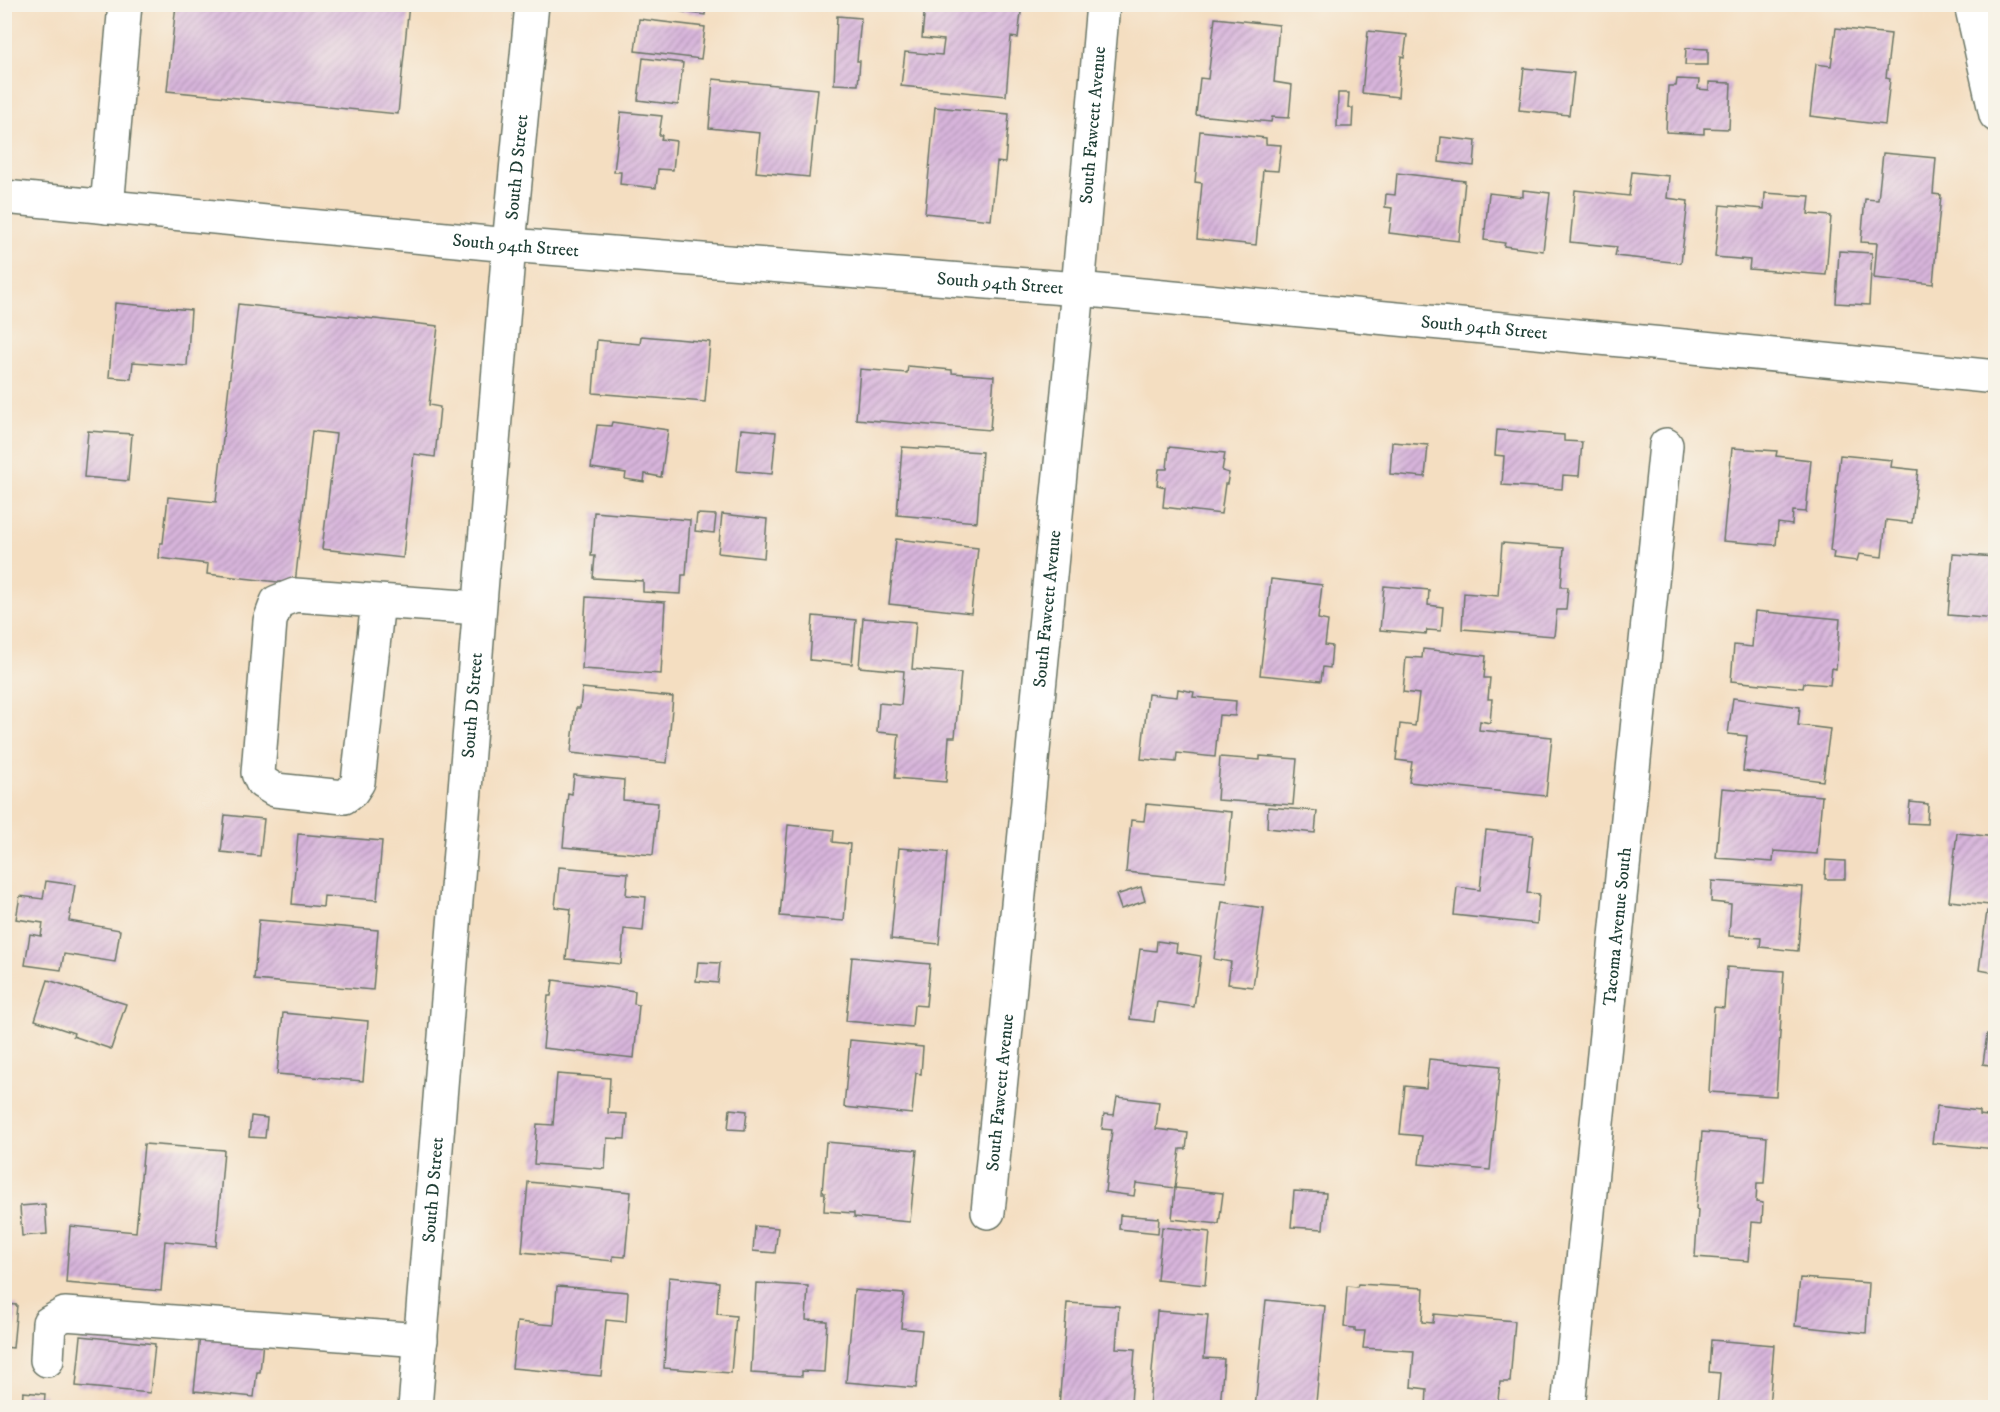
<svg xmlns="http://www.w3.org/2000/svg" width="2000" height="1412" viewBox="0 0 2000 1412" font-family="'IM FELL DW Pica',serif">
	<defs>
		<pattern id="building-hatch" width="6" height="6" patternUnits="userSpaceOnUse" patternTransform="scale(1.5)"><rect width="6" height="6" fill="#d8b5dc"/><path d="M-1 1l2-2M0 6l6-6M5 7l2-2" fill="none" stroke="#af94b3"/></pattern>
	</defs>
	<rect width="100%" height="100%" fill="#f7f3e8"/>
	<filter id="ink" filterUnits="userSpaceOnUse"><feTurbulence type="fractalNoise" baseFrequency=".0167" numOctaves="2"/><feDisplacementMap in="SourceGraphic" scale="12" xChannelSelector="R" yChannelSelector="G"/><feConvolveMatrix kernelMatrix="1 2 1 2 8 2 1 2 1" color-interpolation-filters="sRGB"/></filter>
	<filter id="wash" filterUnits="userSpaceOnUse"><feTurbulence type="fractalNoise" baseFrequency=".008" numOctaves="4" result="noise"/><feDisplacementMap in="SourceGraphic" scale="24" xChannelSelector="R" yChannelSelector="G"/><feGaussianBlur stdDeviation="1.35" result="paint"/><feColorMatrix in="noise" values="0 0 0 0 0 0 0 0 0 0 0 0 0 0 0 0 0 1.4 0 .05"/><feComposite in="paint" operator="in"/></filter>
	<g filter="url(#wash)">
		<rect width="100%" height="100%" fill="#f4dec1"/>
		<g id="blocks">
			<!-- building -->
			<g fill="url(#building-hatch)">
				<polygon points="176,4 409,4 398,114 167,91"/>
				<polygon points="679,4 706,4 705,15 678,11"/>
				<polygon points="925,4 1022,4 1018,38 1011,37 1006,96 901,86 905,52 942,55 944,40 922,38"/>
				<polygon points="837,16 861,18 857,61 860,61 858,85 834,84"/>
				<polygon points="1215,18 1279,25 1274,82 1292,85 1289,118 1272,117 1271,122 1196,115 1200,78 1208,79"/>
				<polygon points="639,19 705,27 701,59 635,51"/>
				<polygon points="1836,28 1891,34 1886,78 1890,79 1885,125 1810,116 1816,64 1831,66"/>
				<polygon points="1368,31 1407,35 1404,57 1401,56 1398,97 1362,93"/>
				<polygon points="1686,48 1708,49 1708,65 1685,65"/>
				<polygon points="643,58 683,63 678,105 638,100"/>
				<polygon points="1524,68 1574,73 1569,115 1519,110"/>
				<polygon points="713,79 818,89 809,177 756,172 760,133 709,128"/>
				<polygon points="1677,79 1699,80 1698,89 1709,90 1709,82 1731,83 1729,129 1704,128 1704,134 1666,132 1668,86 1676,86"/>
				<polygon points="1338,93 1349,93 1348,107 1353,108 1352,127 1337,127"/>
				<polygon points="935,107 1009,114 1005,163 997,162 991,220 925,213"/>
				<polygon points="621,112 662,116 659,135 662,135 661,139 676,141 673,170 658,169 656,188 620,184 621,172 614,172"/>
				<polygon points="1200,131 1266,138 1266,144 1281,145 1278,171 1263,170 1256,245 1197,239 1202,183 1195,182"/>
				<polygon points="1441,137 1476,141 1474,166 1439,162"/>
				<polygon points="1883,153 1936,158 1933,194 1941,195 1933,284 1874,278 1877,243 1861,242 1865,199 1878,200"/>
				<polygon points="1632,172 1669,176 1667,198 1688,201 1681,263 1615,256 1617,247 1570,242 1575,190 1629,196"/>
				<polygon points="1397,173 1465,181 1459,241 1389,233 1392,208 1385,207 1386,194 1395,195"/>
				<polygon points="1523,190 1550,193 1543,251 1504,246 1505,243 1484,240 1489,193 1523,197"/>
				<polygon points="1765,193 1810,196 1808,214 1831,216 1826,275 1749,269 1750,260 1715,257 1720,205 1764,209"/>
				<polygon points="1839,251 1872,253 1869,305 1836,303"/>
				<polygon points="115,303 191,310 187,366 133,362 131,379 109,377"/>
				<polygon points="238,304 438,326 429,405 440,407 435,457 414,454 403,558 322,549 336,434 312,431 295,584 207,574 208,564 159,558 160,543 163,543 168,497 216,502"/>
				<polygon points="641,336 710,342 705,402 593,393 597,340 640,344"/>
				<polygon points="908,366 952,370 952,373 994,376 990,430 856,419 860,369 907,373"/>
				<polygon points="612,422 668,430 661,477 645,474 644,482 625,479 626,473 591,468 597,425 611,426"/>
				<polygon points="741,429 776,432 772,474 737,471"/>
				<polygon points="1497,430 1564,435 1564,441 1582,442 1579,476 1563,475 1562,489 1502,485 1504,456 1495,455"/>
				<polygon points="88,431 132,434 128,481 84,477"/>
				<polygon points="1392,442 1428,445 1425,477 1390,474"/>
				<polygon points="902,447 982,452 977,522 897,515"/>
				<polygon points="1169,447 1225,453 1222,471 1229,473 1227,484 1225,484 1221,514 1163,507 1165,487 1157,485 1159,469 1167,469"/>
				<polygon points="1732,448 1777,451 1776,456 1811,460 1806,512 1793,511 1792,525 1778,523 1776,545 1723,541"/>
				<polygon points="1840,455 1892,460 1891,467 1918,470 1912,523 1886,520 1882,557 1859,554 1857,561 1833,558 1834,552 1830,551"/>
				<polygon points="594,512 690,520 686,575 682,575 681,594 643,592 643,581 593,578 595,556 591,556"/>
				<polygon points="697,514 716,515 714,533 695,531"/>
				<polygon points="722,514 767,519 764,558 718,553"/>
				<polygon points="896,539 978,548 971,613 889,604"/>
				<polygon points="1502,543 1564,548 1561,587 1568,587 1566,610 1557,610 1554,636 1462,629 1464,593 1498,596"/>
				<polygon points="1953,554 1996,557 1996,619 1948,615"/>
				<polygon points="1271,579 1322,585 1318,619 1328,621 1325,645 1332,646 1330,668 1323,667 1321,681 1260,675"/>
				<polygon points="1384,586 1429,590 1428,605 1443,607 1441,631 1427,630 1426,634 1380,630"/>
				<polygon points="586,597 665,602 661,674 582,669"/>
				<polygon points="1755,611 1840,619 1836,669 1832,668 1830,685 1804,683 1803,688 1731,681 1734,645 1752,647"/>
				<polygon points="813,616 856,620 852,664 810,660"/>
				<polygon points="863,618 916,622 912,669 961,673 955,737 949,737 946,782 895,778 899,734 877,732 879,703 901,705 904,671 859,667"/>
				<polygon points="1423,649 1486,656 1484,678 1490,678 1488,699 1492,699 1490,723 1480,721 1479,730 1552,737 1546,796 1409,782 1412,762 1396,760 1400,724 1415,726 1419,694 1403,692 1406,657 1422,658"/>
				<polygon points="582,688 673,697 667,763 571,753 576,708 580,708"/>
				<polygon points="1178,689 1194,692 1193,697 1236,701 1235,716 1219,715 1215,757 1177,753 1176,762 1141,759 1148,694 1177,697"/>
				<polygon points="1733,698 1800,707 1798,725 1830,729 1823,781 1743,771 1747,736 1728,734"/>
				<polygon points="1260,756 1297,759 1293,805 1217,800 1220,757 1260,760"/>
				<polygon points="574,775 624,780 623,800 658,803 653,855 563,847 568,793 572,794"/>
				<polygon points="1722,788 1822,796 1817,854 1774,851 1773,862 1716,858"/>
				<polygon points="1910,802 1928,804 1927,824 1908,823"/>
				<polygon points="1146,804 1232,812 1226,882 1126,872 1131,820 1144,821"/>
				<polygon points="1268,807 1317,811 1315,833 1267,828"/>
				<polygon points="225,815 264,819 260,856 221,852"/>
				<polygon points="788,825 834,830 833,842 850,844 844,921 780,916"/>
				<polygon points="1486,830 1533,835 1527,893 1539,894 1537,924 1454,915 1457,887 1480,890"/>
				<polygon points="1957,833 1996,837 1990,905 1949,901"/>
				<polygon points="298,834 382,841 377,900 324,896 323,907 292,904"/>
				<polygon points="899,848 947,852 939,944 891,939"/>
				<polygon points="1826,860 1845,861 1845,879 1825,879"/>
				<polygon points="559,867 628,873 626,895 646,897 643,931 624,929 621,964 566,959 571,909 555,907"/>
				<polygon points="46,881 75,885 69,921 120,930 115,962 64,954 61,970 25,965 30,934 41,936 43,923 16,919 20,896 43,899"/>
				<polygon points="1712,881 1803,887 1798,951 1760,947 1761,938 1729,936 1731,904 1711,902"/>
				<polygon points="1141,887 1145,901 1121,909 1116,895"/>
				<polygon points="1222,902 1264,908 1253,987 1228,984 1231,962 1214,959"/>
				<polygon points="1987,911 1996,912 1996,973 1979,970"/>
				<polygon points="259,920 378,930 373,990 254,980"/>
				<polygon points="1157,941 1177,944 1176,952 1201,956 1194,1007 1157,1002 1154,1022 1130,1019 1140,949 1156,951"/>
				<polygon points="852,957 930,964 926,1006 914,1005 912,1027 846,1021"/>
				<polygon points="698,962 720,963 718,983 696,981"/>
				<polygon points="1727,967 1784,971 1776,1096 1709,1092 1714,1007 1724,1008"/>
				<polygon points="48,980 126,1004 111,1049 73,1036 74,1033 35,1020"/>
				<polygon points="553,980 635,991 634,1004 639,1005 634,1058 543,1048 548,996 551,996"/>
				<polygon points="283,1013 368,1021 363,1081 277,1074"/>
				<polygon points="1987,1034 1996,1036 1996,1066 1983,1064"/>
				<polygon points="850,1040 923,1047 921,1074 916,1073 912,1114 844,1107"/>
				<polygon points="1429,1059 1500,1066 1490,1170 1419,1164 1422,1136 1400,1134 1405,1086 1426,1088"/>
				<polygon points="557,1074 610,1078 608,1113 627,1114 625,1139 607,1138 605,1169 534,1164 537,1124 553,1125"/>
				<polygon points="1117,1097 1159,1102 1156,1129 1188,1133 1186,1149 1180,1149 1175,1188 1136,1183 1134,1196 1105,1192 1112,1130 1102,1129 1104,1114 1114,1115"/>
				<polygon points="1937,1106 1979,1111 1979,1115 1996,1117 1996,1149 1932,1143"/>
				<polygon points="730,1109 747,1111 745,1130 728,1129"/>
				<polygon points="251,1116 267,1118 265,1138 249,1137"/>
				<polygon points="1702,1132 1767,1137 1764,1183 1757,1183 1756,1202 1763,1203 1762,1223 1752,1222 1749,1261 1695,1257 1698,1210 1696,1209"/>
				<polygon points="826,1142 917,1150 910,1222 854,1217 854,1213 824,1211 825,1193 822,1193"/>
				<polygon points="144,1144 224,1150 216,1246 165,1241 161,1291 66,1283 70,1226 136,1232"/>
				<polygon points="528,1182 631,1192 625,1257 613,1256 613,1261 522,1252"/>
				<polygon points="1175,1188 1223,1193 1219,1224 1172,1219"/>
				<polygon points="1294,1191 1326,1193 1323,1229 1291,1227"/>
				<polygon points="45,1204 47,1234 22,1236 20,1206"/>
				<polygon points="1120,1215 1159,1218 1158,1233 1119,1229"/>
				<polygon points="755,1226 778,1228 775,1253 753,1251"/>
				<polygon points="1162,1227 1210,1232 1205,1285 1157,1280"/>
				<polygon points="669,1277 719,1282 717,1314 736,1316 731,1373 664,1368"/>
				<polygon points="1800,1278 1869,1283 1866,1333 1795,1326"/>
				<polygon points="756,1283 808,1286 806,1320 827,1321 824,1372 802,1371 802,1376 751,1373"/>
				<polygon points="1358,1284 1424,1288 1422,1322 1433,1323 1434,1314 1515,1321 1510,1382 1500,1382 1498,1400 1509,1401 1508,1408 1426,1408 1427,1389 1411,1387 1414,1351 1363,1348 1365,1331 1355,1331 1355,1328 1344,1327 1347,1286 1357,1287"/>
				<polygon points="557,1286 628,1292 626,1322 606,1320 601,1376 512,1368 517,1322 554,1325"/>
				<polygon points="854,1290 904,1294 901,1328 922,1330 916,1388 846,1382"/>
				<polygon points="1266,1300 1325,1306 1316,1403 1301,1401 1300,1408 1255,1408"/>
				<polygon points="1067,1303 1119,1306 1116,1348 1135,1349 1131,1403 1111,1401 1110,1408 1059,1408"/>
				<polygon points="4,1304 17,1305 13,1348 4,1347"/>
				<polygon points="1157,1311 1208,1315 1204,1358 1224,1359 1220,1408 1149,1408"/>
				<polygon points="200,1335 263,1341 260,1372 257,1372 254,1397 194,1391"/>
				<polygon points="81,1336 155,1344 150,1393 76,1386"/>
				<polygon points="1711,1340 1774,1345 1769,1408 1717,1408 1720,1373 1709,1372"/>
				<polygon points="23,1392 45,1394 44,1408 22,1408"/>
			</g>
		</g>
	</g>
	<g filter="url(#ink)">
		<use href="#blocks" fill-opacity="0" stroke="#6a7565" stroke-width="1.5"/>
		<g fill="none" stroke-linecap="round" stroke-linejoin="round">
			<!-- minor casing -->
			<g stroke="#6a7565" stroke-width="36">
				<g id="minor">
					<polyline points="1971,4 1996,115"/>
					<path id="s1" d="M4,197L509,245L1078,289L1663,344L1996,377"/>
					<polyline points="107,207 125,4"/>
					<polyline points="378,601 295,595 277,602 270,621 258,773 262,782 275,790 344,797 352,791 358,782 378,601 479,608"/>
					<path id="s2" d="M988,1212L1078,289L1103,4"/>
					<polyline points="47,1360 49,1323 65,1314 421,1340"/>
					<path id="s3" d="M415,1408L509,245L532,4"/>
					<path id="s4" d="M1568,1408L1666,445"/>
				</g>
			</g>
			<!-- minor -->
			<use href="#minor" stroke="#fff" stroke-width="33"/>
		</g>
	</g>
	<g text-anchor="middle" stroke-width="4.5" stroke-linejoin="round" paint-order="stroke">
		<!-- street labels -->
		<g font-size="18" fill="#1f3d34" stroke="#f7f3e8">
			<text dy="6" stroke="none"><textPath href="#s2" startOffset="1092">South Fawcett Avenue</textPath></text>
			<text dy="6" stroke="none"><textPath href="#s3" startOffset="1245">South D Street</textPath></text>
			<text dy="6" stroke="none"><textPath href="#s1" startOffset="514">South 94th Street</textPath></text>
			<text dy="6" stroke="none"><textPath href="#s1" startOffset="1000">South 94th Street</textPath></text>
			<text dy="6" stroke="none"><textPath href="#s1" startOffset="1486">South 94th Street</textPath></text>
			<text dy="6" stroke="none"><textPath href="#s2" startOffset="606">South Fawcett Avenue</textPath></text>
			<text dy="6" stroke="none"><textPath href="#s3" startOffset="705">South D Street</textPath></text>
			<text dy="6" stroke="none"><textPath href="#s4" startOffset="484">Tacoma Avenue South</textPath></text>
			<text dy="6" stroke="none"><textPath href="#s2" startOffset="120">South Fawcett Avenue</textPath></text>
			<text dy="6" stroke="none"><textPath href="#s3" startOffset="219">South D Street</textPath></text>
		</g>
	</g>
	<!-- margin -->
	<rect width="2000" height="1412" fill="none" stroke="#f7f3e8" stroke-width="24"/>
</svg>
